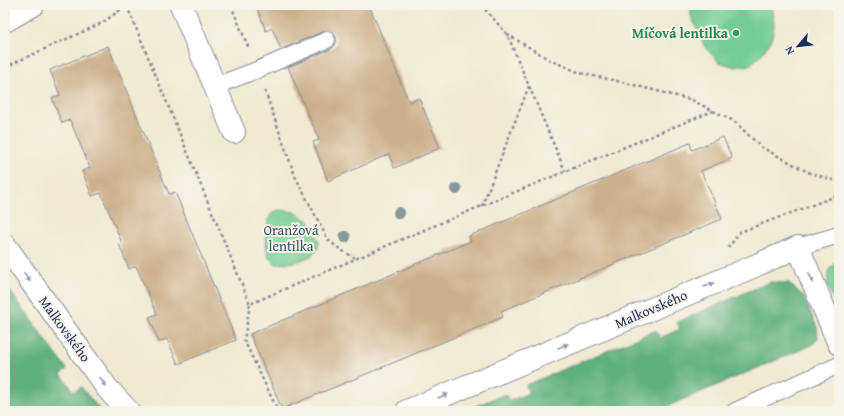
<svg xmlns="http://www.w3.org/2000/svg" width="844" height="416" viewBox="0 0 844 416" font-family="'Gentium Book Plus',serif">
	<rect width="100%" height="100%" fill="#f7f3e8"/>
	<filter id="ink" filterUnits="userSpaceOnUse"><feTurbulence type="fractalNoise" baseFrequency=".025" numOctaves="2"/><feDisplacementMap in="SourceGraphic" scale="8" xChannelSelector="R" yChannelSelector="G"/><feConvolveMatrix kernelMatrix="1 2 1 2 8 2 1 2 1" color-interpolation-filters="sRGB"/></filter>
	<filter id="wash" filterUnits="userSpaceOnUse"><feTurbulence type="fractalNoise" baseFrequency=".012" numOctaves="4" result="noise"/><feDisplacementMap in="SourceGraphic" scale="16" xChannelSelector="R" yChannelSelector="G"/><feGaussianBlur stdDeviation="0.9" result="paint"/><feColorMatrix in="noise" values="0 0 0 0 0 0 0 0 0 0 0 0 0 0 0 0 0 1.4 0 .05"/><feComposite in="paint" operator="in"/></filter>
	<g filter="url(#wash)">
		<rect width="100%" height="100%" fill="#f1e9d2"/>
		<!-- green -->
		<g fill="#73cd94" stroke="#477e79">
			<polygon points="690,5 771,5 774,25 771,41 760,56 749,65 735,67 719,62 705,47 691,16"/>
			<path d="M280,210L294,212L309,221L319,241L318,249L311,256L296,262L276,264C274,261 271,260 269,257C265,248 265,224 270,216C272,212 276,211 280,210Z"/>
			<polygon points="839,261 839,312 828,286 828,271 836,262"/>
		</g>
		<!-- forest -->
		<g fill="#5eb07e" stroke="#3c706e">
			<polygon points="770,282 789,283 803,296 817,327 818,338 812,345 656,411 464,411 505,394 509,401 529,393 526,385 656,330 660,338 680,329 677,322"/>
			<polygon points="5,284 67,369 61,374 74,392 81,387 101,411 5,411"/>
		</g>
		<g id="blocks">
			<!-- building -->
			<g fill="#ccb08b">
				<polygon points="256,5 369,5 409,102 419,98 440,148 394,168 389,154 328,181 313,142 319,140 288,67 331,49 335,45 336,42 336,37 332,32 328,31 324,31 281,49 272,28 266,31"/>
				<polygon points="108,46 169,194 175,192 236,340 178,364 167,339 159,342 149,317 157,314 136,266 129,269 119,244 122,243 101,193 92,196 82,171 90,168 70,120 62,123 52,98 60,95 50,70"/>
				<polygon points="723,137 732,158 701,171 722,219 501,311 503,317 282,409 250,334 471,241 469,236 690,143 692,150"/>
			</g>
		</g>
	</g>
	<g filter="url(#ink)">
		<use href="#blocks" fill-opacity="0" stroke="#868c98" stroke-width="1"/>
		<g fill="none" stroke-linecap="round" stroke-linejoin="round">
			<!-- lane casing -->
			<g stroke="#868c98" stroke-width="18">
				<g id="lane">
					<polyline points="215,86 257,70 327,40"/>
					<polyline points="798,247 839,235"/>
					<polyline points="735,411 839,365"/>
				</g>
			</g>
			<!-- street casing -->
			<g stroke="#868c98" stroke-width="24">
				<g id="street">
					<polyline points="181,5 234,132"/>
					<polyline points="5,21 33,5"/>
					<polyline points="5,245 44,300 107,388 128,411"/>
					<polyline points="407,411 750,268 798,247 839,344"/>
				</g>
			</g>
			<!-- path -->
			<g stroke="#868c98" stroke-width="2.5" stroke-dasharray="3 3" stroke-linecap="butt">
				<polyline points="231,5 249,49"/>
				<polyline points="481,5 507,34 565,171"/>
				<path d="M127,6L250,304C403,238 558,174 713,111"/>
				<polyline points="507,34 550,60 580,73 622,82 692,100 713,111 734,121 761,147 808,172 839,182"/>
				<polyline points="5,67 102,23 127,5"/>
				<polyline points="265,91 295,176 328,240 341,250 355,258"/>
				<polyline points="482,206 529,86"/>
				<polyline points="728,248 740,232 839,195"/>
				<polyline points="250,304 244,340 278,411"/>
				<polyline points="373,411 381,408"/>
			</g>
			<!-- lane -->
			<use href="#lane" stroke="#fff" stroke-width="16"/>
			<!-- street -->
			<use href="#street" stroke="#fff" stroke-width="22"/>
		</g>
		<!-- trees -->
		<g fill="#87989a">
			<circle cx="456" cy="189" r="6"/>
			<circle cx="399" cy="213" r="6"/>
			<circle cx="345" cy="237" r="6"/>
		</g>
		<!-- one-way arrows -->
		<defs><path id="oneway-solid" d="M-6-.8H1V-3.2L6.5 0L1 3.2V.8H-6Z"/></defs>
		<g fill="#8d97ae">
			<use href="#oneway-solid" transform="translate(27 277) rotate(55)"/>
			<use href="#oneway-solid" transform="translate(811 278) rotate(67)"/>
			<use href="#oneway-solid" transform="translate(709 285) rotate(-23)"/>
			<use href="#oneway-solid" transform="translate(563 346) rotate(-23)"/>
			<use href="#oneway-solid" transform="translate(103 382) rotate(54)"/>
			<use href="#oneway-solid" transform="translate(443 396) rotate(-23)"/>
		</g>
	</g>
	<!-- markers -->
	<circle fill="#2e9e5b" stroke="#f7f3e8" stroke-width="1.5" cx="736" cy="33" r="4"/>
	<g text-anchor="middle" stroke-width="4" stroke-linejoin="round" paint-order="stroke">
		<!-- leisure labels -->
		<g font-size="14" font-weight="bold" fill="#27864d" stroke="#f7f3e8" text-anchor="end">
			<text x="728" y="38">Míčová lentilka</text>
		</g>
		<!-- park labels -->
		<g font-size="14" fill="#31566c" stroke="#f7f3e8">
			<text x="291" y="235">Oranžová<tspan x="291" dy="16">lentilka</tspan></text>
		</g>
		<!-- street labels -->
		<g font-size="14" fill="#1b2f5e" stroke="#f7f3e8">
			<text transform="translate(651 309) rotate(-23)" y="5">Malkovského</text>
			<text transform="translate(65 329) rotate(54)" y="5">Malkovského</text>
		</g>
	</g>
	<!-- margin -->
	<rect width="844" height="416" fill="none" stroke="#f7f3e8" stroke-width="20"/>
	<!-- north arrow -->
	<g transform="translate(798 46) rotate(242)" stroke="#f7f3e8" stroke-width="3" paint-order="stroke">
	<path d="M0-3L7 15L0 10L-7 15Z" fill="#1b2f5e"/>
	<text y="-6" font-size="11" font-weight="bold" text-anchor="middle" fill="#1b2f5e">N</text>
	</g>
</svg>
